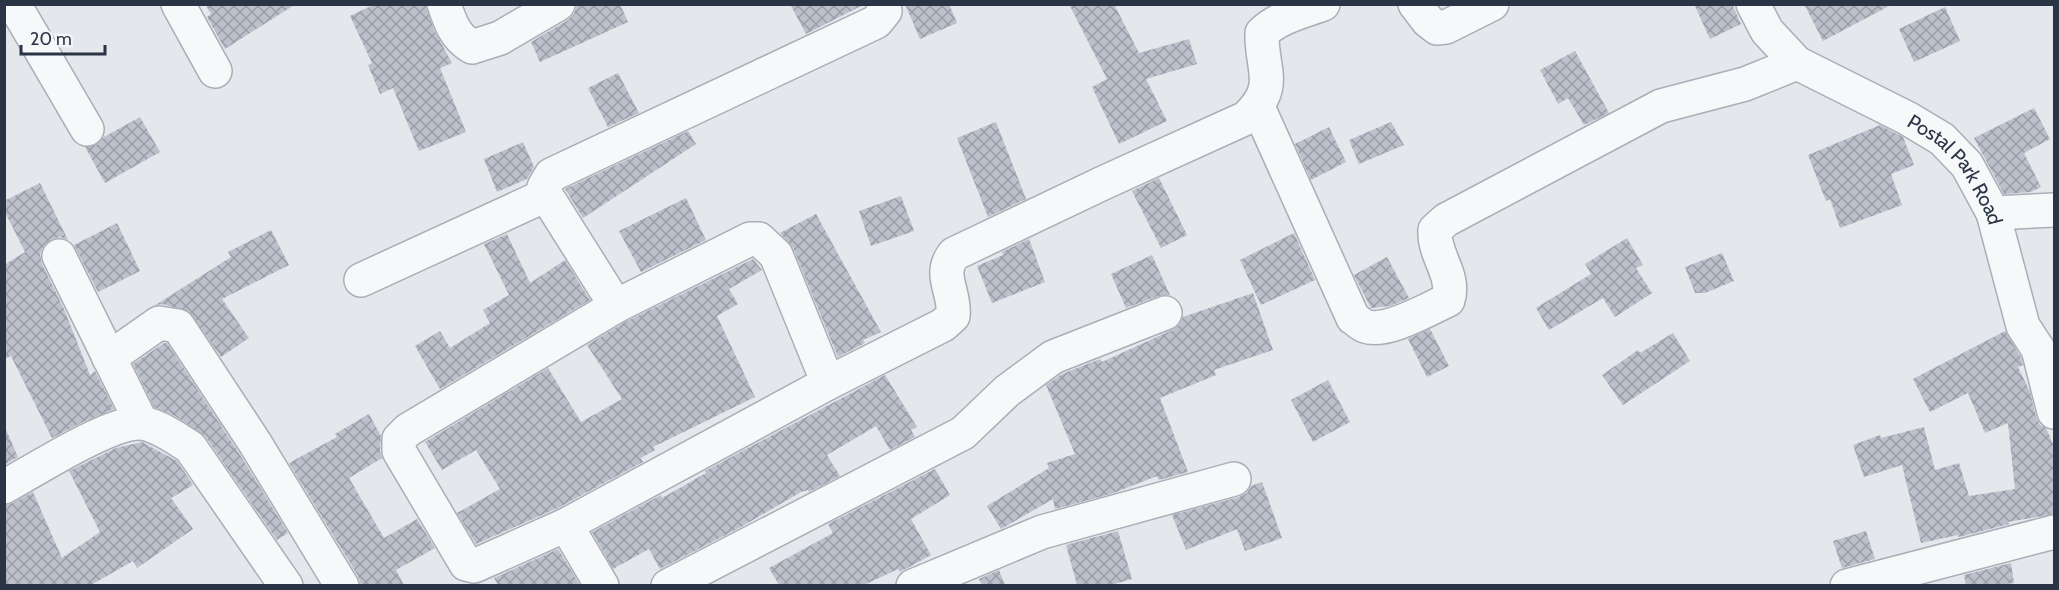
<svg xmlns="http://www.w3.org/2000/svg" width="2059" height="590" viewBox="0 0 2059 590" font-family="Cabin,sans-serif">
	<defs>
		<pattern id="building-cross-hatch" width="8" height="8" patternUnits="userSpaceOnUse" patternTransform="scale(1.5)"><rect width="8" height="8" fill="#bbc0ca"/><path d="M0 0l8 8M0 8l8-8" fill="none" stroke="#989da6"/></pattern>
	</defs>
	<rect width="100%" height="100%" fill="#e4e7ec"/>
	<!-- building -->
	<g fill="url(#building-cross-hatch)">
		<polygon points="205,4 296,4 225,49 207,17 211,14"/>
		<polygon points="375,4 425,4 434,30 452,63 440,68 466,132 419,151 393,88 380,94 368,65 372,63 350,16"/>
		<polygon points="577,4 620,4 628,22 540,62 531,42 568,20 574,14"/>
		<polygon points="790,4 865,4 806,34"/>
		<polygon points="905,4 949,4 957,23 920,39"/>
		<polygon points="1069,4 1114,4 1139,53 1189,39 1197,64 1146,79 1167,121 1119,144 1092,87 1107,79"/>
		<polygon points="1694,4 1732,4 1741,24 1710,39"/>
		<polygon points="1804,4 1893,4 1823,41"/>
		<polygon points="1945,7 1960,41 1914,62 1899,29"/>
		<polygon points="1575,51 1609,113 1584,125 1568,98 1558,104 1540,70"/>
		<polygon points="618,73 639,113 608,127 588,88"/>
		<polygon points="2034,108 2050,139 2024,153 2041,187 2031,192 2004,194 1974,138"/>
		<polygon points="140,117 160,152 105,183 85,147 96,145 104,137"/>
		<polygon points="996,122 1026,199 988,217 957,138"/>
		<polygon points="1391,122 1404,145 1359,164 1349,140"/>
		<polygon points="1880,125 1903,137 1914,165 1891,174 1902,205 1840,228 1830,199 1826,201 1808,155"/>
		<polygon points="1329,127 1346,162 1311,180 1295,144"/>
		<polygon points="688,131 696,144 583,218 565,189"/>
		<polygon points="523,142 534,167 527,179 497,192 484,159"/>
		<polygon points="1159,178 1187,235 1161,248 1132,191"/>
		<polygon points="40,183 68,240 60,237 51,239 44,245 40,254 42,264 64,309 90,375 95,371 114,409 83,422 52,438 11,356 4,359 4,265 25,252 4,210 4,201"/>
		<polygon points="901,196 914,231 871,246 859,211"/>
		<polygon points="686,198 706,240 641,272 619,231"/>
		<polygon points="816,214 881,332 863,340 865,343 838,357 793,248 780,233"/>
		<polygon points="117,223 140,271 98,292 74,245"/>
		<polygon points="271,230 289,265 222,299 249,338 221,357 189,311 162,304 154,306 231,257 228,252"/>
		<polygon points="1294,233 1315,280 1261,305 1240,260"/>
		<polygon points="507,234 530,283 565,260 590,300 440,389 415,346 440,331 450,348 490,323 483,310 509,295 484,244"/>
		<polygon points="1627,238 1643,265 1636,268 1652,293 1615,317 1603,298 1549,330 1536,308 1591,274 1585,264"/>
		<polygon points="1029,239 1045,282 992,303 977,266 1003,255 1002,252"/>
		<polygon points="1722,253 1734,281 1705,293 1695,293 1685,267"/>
		<polygon points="1152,255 1170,295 1158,296 1126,308 1111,274"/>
		<polygon points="1387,257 1409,298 1390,306 1371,308 1354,275"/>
		<polygon points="753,259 762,270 729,289 738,304 717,316 755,397 653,447 655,450 641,458 643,462 558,508 476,544 457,513 500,489 476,450 442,470 425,442 548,368 581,422 622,399 587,345 625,322"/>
		<polygon points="1253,293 1273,350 1214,370 1216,375 1160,398 1188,472 1159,480 1157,476 1111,494 1055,509 1053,499 1001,529 987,506 1049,468 1047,463 1075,454 1046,385 1062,374 1100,359 1102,362 1172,330 1179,325 1183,317"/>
		<polygon points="1430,329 1449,366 1427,377 1408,339"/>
		<polygon points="2005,331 2021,357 2023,365 2018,367 2030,392 2036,417 2040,425 2046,428 2053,444 2055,514 2008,522 2009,524 1959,537 1958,535 1921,543 1902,465 1864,477 1853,445 1880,435 1881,438 1924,427 1935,470 1959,463 1969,496 2015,489 2008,423 1985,433 1968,393 1930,412 1913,379"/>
		<polygon points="1673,333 1690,361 1623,405 1602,375 1638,350 1640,353"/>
		<polygon points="164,343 167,343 239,453 288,533 277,540 205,436 175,416 154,407 133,364"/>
		<polygon points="885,375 917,427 911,430 915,437 890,450 876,426 827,455 840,476 809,492 808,490 801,492 741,527 660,569 649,549 613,569 592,532 661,495 662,498 706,473 705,471"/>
		<polygon points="1328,380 1350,422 1313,442 1291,400"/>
		<polygon points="369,414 381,436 380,451 382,458 349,478 384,538 417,519 435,548 396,570 404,585 361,585 358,576 289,463 337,437 335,434"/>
		<polygon points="4,425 18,457 4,465"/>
		<polygon points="142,442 177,461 193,485 171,498 193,529 137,568 133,561 91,585 4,585 4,506 13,503 33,492 62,558 100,532 69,471 116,448"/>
		<polygon points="935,469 950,495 911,519 931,555 900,572 898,569 864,585 779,585 769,568 833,533 828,524"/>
		<polygon points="1262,482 1282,538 1245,551 1237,529 1186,550 1172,515 1239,497 1247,493 1251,486"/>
		<polygon points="1118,531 1132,579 1111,585 1077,585 1066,545"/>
		<polygon points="1866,531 1875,559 1842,568 1833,541"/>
		<polygon points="558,549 580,585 498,585 494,578"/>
		<polygon points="2011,563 2014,583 1997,585 1966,585 1964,575"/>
		<polygon points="999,570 1005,585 982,585 979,579"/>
	</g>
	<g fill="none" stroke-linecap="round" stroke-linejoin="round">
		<!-- minor casing -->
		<g stroke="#a9aeb7" stroke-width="36">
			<g id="minor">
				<polyline points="14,4 87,129"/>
				<polyline points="178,4 215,71"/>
				<path d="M444,4C450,22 455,37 472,47L500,38L558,4"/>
				<polyline points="1415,4 1428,21 1437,28 1446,27 1492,4"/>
				<path id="s1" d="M1753,4L1767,31L1797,63L1907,118L1942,139L1967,165L1993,213L2023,326L2038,349L2054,412"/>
				<path d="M1258,107L1353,318C1357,320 1361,325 1365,326C1386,334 1428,309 1448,300C1456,275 1433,255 1435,230L1446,220L1661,106L1745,84L1797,63"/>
				<polyline points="1993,213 2054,210"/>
				<polygon points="750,239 759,239 776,255 828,383 566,525 474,566 466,564 399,451 399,439 408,430 616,306"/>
				<polyline points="59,256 141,422"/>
				<polyline points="361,280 546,195"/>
				<polyline points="616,306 546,195 544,187 551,175 876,22 885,11 884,4"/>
				<polyline points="109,358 159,323 178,326 255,443 342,586"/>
				<path d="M828,383L943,325L953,316C956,292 937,275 954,254L1103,183L1246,118C1280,86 1261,70 1262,33C1279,17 1301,12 1323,4"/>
				<path d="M4,487C35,470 108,423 139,423C155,423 177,439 190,447L286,586"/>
				<polyline points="566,525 602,586"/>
				<polyline points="668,586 963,433 1007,391 1053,357 1165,313"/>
				<polyline points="913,586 1042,532 1234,479"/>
				<polyline points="1847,586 2054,532"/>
			</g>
		</g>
		<!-- minor -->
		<use href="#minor" stroke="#f7f8fa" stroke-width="33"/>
	</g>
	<g text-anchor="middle" stroke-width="4.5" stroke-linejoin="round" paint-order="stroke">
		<!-- street labels -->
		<g font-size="20" fill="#2b3445" stroke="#f4f6f9">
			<text dy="7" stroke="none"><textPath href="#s1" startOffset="270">Postal Park Road</textPath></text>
		</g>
	</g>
	<!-- border -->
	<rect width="2059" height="590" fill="none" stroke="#2b3445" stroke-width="12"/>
	<!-- scale -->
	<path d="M21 45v9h84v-9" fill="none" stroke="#2b3445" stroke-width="3"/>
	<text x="30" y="45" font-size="18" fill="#2b3445" stroke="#f4f6f9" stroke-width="4.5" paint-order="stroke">20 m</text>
</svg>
